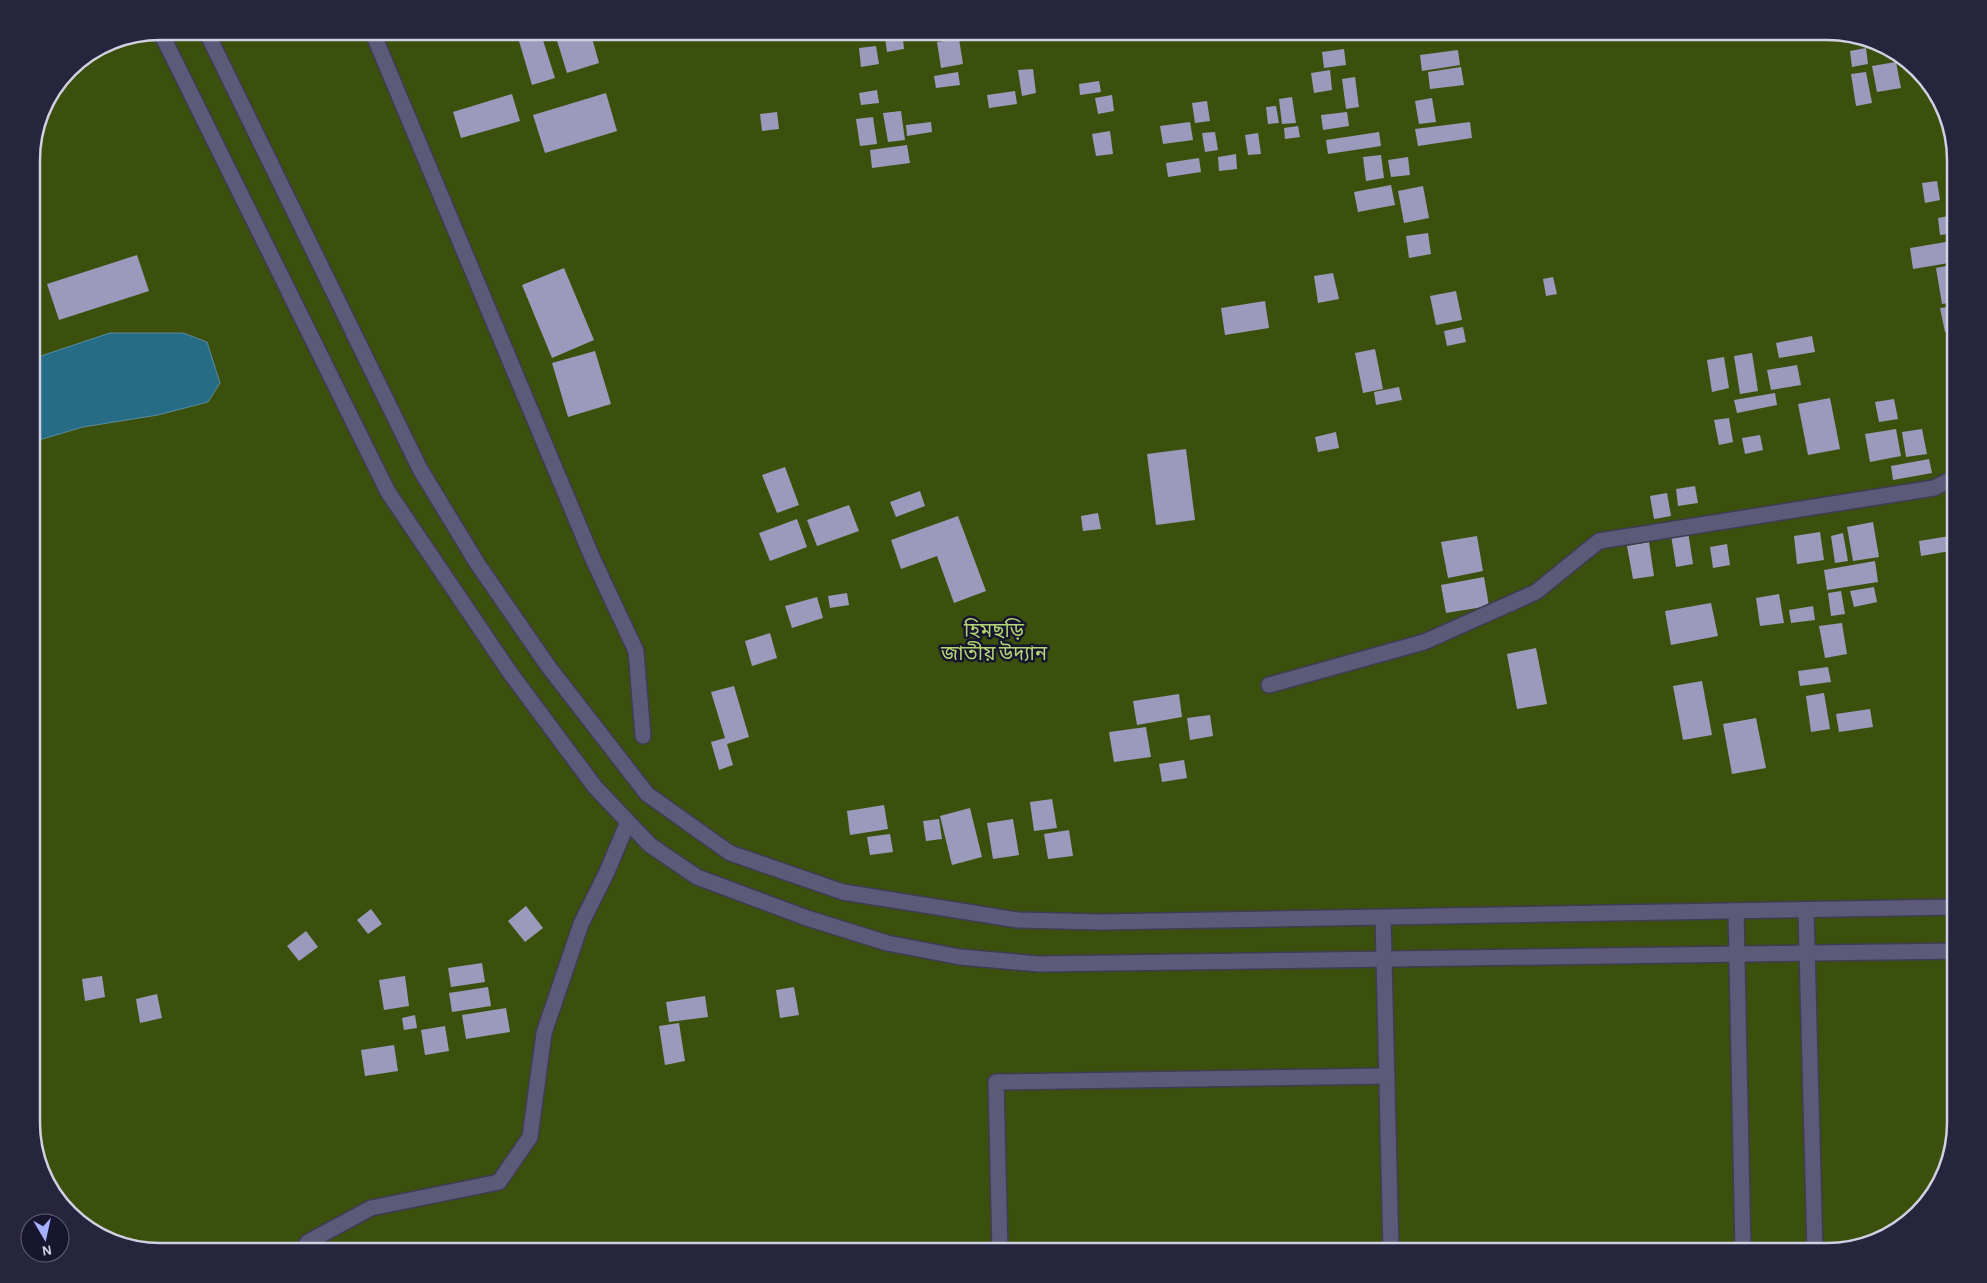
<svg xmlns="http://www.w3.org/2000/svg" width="1987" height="1283" viewBox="0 0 1987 1283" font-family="'Alegreya Sans','Noto Sans Bengali',sans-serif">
	<rect width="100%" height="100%" fill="#221f39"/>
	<!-- green -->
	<polygon fill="#3c500e" points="160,31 1827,31 1898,53 1939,96 1956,160 1956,1123 1934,1194 1891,1235 1827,1252 160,1252 89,1230 48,1187 32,1131 32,152 41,111 69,69 111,41"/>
	<!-- water -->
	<polygon fill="#276c85" stroke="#5a8aa1" points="110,333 183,333 207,342 220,383 208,402 158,415 83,427 39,440 32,432 32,359"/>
	<!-- building -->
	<g fill="#9b9abc">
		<polygon points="554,31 590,31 599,63 567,73"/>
		<polygon points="884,31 902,31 904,49 887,52"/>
		<polygon points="929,31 947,31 948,36 930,38"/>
		<polygon points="1247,31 1266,31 1267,36 1248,39"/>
		<polygon points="1279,31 1297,31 1297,36 1281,39"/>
		<polygon points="541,34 555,78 532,85 519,41"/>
		<polygon points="959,39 963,64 941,68 937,42"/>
		<polygon points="876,46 879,64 861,67 859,48"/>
		<polygon points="1866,48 1868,64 1852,67 1850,51"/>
		<polygon points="1344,49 1346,65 1324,68 1322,52"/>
		<polygon points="1458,50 1460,65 1422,71 1420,55"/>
		<polygon points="1896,62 1901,88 1877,92 1872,66"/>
		<polygon points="1461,67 1464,85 1430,89 1428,72"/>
		<polygon points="1033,69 1036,93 1022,96 1018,70"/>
		<polygon points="1330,70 1332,90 1314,93 1311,73"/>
		<polygon points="958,72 960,85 936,88 934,76"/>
		<polygon points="1866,72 1872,103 1856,106 1851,74"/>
		<polygon points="1355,77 1359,107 1346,109 1342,79"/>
		<polygon points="1099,81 1101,92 1080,95 1079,84"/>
		<polygon points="877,90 879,103 861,105 859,93"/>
		<polygon points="1015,91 1017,104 989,108 987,95"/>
		<polygon points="606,93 617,131 545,153 533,115"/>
		<polygon points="512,94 520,121 461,138 453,112"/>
		<polygon points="1112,95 1114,111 1098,114 1095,98"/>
		<polygon points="1292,97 1296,123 1282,124 1279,99"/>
		<polygon points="1432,98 1436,122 1419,124 1415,101"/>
		<polygon points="1207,101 1210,121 1195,123 1192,103"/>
		<polygon points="1276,106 1279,123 1268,124 1266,107"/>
		<polygon points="901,111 905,140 888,142 883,113"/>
		<polygon points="777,112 779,129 762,131 760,114"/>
		<polygon points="1347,112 1349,126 1323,130 1321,115"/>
		<polygon points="873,117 877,144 860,146 856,119"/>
		<polygon points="931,122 932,132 907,136 906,125"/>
		<polygon points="1190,122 1193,140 1163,144 1160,126"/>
		<polygon points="1470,122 1472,138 1418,146 1415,129"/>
		<polygon points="1298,126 1300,137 1285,139 1284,128"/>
		<polygon points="1110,131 1113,154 1096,156 1092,134"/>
		<polygon points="1215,132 1218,150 1205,152 1202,133"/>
		<polygon points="1379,132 1381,146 1328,154 1326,140"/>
		<polygon points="1258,133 1261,154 1248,155 1245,135"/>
		<polygon points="907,145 910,163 872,168 870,150"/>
		<polygon points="1236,154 1237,169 1219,171 1218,157"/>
		<polygon points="1381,155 1384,178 1366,181 1363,157"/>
		<polygon points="1408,157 1410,175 1391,177 1388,160"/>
		<polygon points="1199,158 1201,172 1168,177 1166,163"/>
		<polygon points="1937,181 1940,200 1925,203 1922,183"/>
		<polygon points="1391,185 1395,205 1358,212 1354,192"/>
		<polygon points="1423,186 1429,218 1404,223 1398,191"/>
		<polygon points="1954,215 1956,233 1940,235 1938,218"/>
		<polygon points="1428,233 1431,254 1409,258 1406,236"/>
		<polygon points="1946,242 1949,263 1913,269 1910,248"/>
		<polygon points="137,255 149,291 59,320 47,284"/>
		<polygon points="1956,264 1956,302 1942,304 1936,268"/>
		<polygon points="564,268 594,340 552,358 522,285"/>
		<polygon points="1333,273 1339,299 1318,303 1314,276"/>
		<polygon points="1553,277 1557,294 1546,296 1543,279"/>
		<polygon points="1456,291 1462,320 1436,325 1430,296"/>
		<polygon points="1265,301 1269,328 1225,335 1221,308"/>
		<polygon points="1956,306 1956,330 1945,332 1940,308"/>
		<polygon points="1463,327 1466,342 1447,346 1444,331"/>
		<polygon points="1812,336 1815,352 1779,358 1776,343"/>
		<polygon points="1375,349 1383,389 1363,393 1355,353"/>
		<polygon points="595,351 611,404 568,417 552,363"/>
		<polygon points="1752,353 1758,391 1740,394 1734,356"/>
		<polygon points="1724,357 1729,388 1712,392 1707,360"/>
		<polygon points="1797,365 1801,385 1771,390 1767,370"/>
		<polygon points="1399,387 1402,400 1376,405 1374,392"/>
		<polygon points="1775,393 1777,405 1737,413 1734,400"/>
		<polygon points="1830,398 1840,449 1808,455 1798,404"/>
		<polygon points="1894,399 1898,419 1879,422 1875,402"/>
		<polygon points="1729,418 1733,442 1719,445 1714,420"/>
		<polygon points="1896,429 1901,456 1870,462 1865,434"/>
		<polygon points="1922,429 1927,454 1906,457 1902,432"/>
		<polygon points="1336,432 1339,448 1318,452 1315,437"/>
		<polygon points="1760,435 1763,450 1745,454 1742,438"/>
		<polygon points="1186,449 1195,520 1156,525 1147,454"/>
		<polygon points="1929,459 1932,473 1893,480 1891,466"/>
		<polygon points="785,467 799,505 777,513 762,475"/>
		<polygon points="1695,486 1698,503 1678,506 1676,489"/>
		<polygon points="920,491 925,506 896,517 890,502"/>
		<polygon points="1667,493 1671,516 1654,519 1650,496"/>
		<polygon points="849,505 859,531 817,546 807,520"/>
		<polygon points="1098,513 1101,529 1083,531 1081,516"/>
		<polygon points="958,516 986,591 954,603 937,556 901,569 891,540"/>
		<polygon points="797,519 807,547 770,561 759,533"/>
		<polygon points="1873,522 1879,557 1853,561 1847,527"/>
		<polygon points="1688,532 1693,564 1676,567 1671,535"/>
		<polygon points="1820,532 1824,560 1797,564 1794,536"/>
		<polygon points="1843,533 1848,561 1835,563 1831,536"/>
		<polygon points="1956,535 1956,550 1921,556 1919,541"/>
		<polygon points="1477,536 1483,571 1448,578 1441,542"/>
		<polygon points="1649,542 1654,576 1633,579 1627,546"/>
		<polygon points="1727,544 1730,565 1713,568 1710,547"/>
		<polygon points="1875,561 1878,582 1827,590 1824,570"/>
		<polygon points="1484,577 1489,606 1446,613 1441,585"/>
		<polygon points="1874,587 1877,602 1854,607 1850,591"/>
		<polygon points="1841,591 1845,614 1831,616 1828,593"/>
		<polygon points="847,593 849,605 830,608 828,596"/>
		<polygon points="1779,594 1784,623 1760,626 1756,598"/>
		<polygon points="817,597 823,618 792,628 785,606"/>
		<polygon points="1711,603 1718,636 1671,645 1665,611"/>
		<polygon points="1813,606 1815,620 1791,623 1789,610"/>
		<polygon points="1842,623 1847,654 1825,658 1819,626"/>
		<polygon points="770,633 777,658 752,666 745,641"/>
		<polygon points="1536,648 1547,704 1517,709 1507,654"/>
		<polygon points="1828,667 1831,682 1800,686 1798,671"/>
		<polygon points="1702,681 1712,735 1683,740 1673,686"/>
		<polygon points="734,686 749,737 727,744 733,765 719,770 711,742 725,738 711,692"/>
		<polygon points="1824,693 1830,729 1811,732 1806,696"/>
		<polygon points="1179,694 1182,717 1137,725 1133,701"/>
		<polygon points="1870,709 1873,727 1839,732 1836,714"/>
		<polygon points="1210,715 1213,736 1190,740 1187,718"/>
		<polygon points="1756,718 1766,768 1732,774 1723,724"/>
		<polygon points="1146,727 1151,757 1114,762 1109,732"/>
		<polygon points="1184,760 1187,778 1162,782 1159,764"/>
		<polygon points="1052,799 1057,828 1034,831 1030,802"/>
		<polygon points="884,805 888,829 850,835 847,811"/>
		<polygon points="970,808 982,857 952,865 940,816"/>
		<polygon points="939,819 942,839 926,841 923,821"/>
		<polygon points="1013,819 1019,855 993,859 987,823"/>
		<polygon points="1069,830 1073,856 1048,859 1044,834"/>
		<polygon points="890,834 893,852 870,855 867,837"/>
		<polygon points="526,906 543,928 525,942 508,921"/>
		<polygon points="371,909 382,924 368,934 357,920"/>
		<polygon points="306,931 318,947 299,961 287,946"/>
		<polygon points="482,963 485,982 451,987 448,968"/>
		<polygon points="102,976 105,997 85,1001 82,979"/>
		<polygon points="405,976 409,1006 384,1010 379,980"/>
		<polygon points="488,987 491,1006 452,1012 449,993"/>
		<polygon points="794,987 799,1015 780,1018 776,990"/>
		<polygon points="157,994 162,1018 140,1023 136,999"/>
		<polygon points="705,996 708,1017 669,1022 666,1002"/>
		<polygon points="506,1008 510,1032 466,1039 462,1015"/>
		<polygon points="415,1015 417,1028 404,1030 402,1018"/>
		<polygon points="679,1023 685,1061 665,1065 659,1026"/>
		<polygon points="445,1026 449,1051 425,1055 421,1030"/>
		<polygon points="394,1045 398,1071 365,1076 361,1050"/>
	</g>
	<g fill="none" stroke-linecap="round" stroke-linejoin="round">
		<!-- minor casing -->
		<g stroke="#3f3c52" stroke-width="18">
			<g id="minor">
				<polyline points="160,31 388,492 511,674 595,787 650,845 697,877 807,918 887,943 960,957 1039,964 1956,951"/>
				<polyline points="206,31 420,469 477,563 548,666 647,794 730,853 843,892 1018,920 1100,922 1956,907"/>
				<polyline points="372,31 592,557 636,651 643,736"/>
				<polyline points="1269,685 1424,642 1536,592 1599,541 1934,488 1956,477"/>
				<polyline points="1806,910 1815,1252"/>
				<polyline points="1736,911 1743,1252"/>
				<polyline points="1383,917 1391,1252"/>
				<polyline points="301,1252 308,1242 371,1208 499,1182 530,1137 544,1033 581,924 606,874 628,822"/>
				<polyline points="1000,1252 996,1082 1387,1076"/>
			</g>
		</g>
		<!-- minor -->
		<use href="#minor" stroke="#5c5a79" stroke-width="15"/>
	</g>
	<g text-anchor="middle" stroke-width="5" stroke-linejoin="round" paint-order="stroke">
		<!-- park labels -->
		<g font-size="20" fill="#b2d474" stroke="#18152f">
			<text x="994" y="637">হিমছড়ি<tspan x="994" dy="23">জাতীয় উদ্যান</tspan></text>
		</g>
	</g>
	<!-- crop -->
	<path d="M0 0H1987V1283H0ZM160 40H1827A120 120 0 0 1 1947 160V1123A120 120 0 0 1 1827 1243H160A120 120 0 0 1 40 1123V160A120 120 0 0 1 160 40Z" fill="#27243d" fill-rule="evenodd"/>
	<path fill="none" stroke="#d0d0e2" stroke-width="2.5" d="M160 40H1827A120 120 0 0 1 1947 160V1123A120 120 0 0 1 1827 1243H160A120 120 0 0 1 40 1123V160A120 120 0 0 1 160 40Z"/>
	<!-- north arrow -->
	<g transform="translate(45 1238) rotate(171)"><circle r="24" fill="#18152f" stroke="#626077"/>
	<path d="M0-4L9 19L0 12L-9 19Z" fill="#a5b1fc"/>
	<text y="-8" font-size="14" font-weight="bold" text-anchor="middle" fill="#d0d0e2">N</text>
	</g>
</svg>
